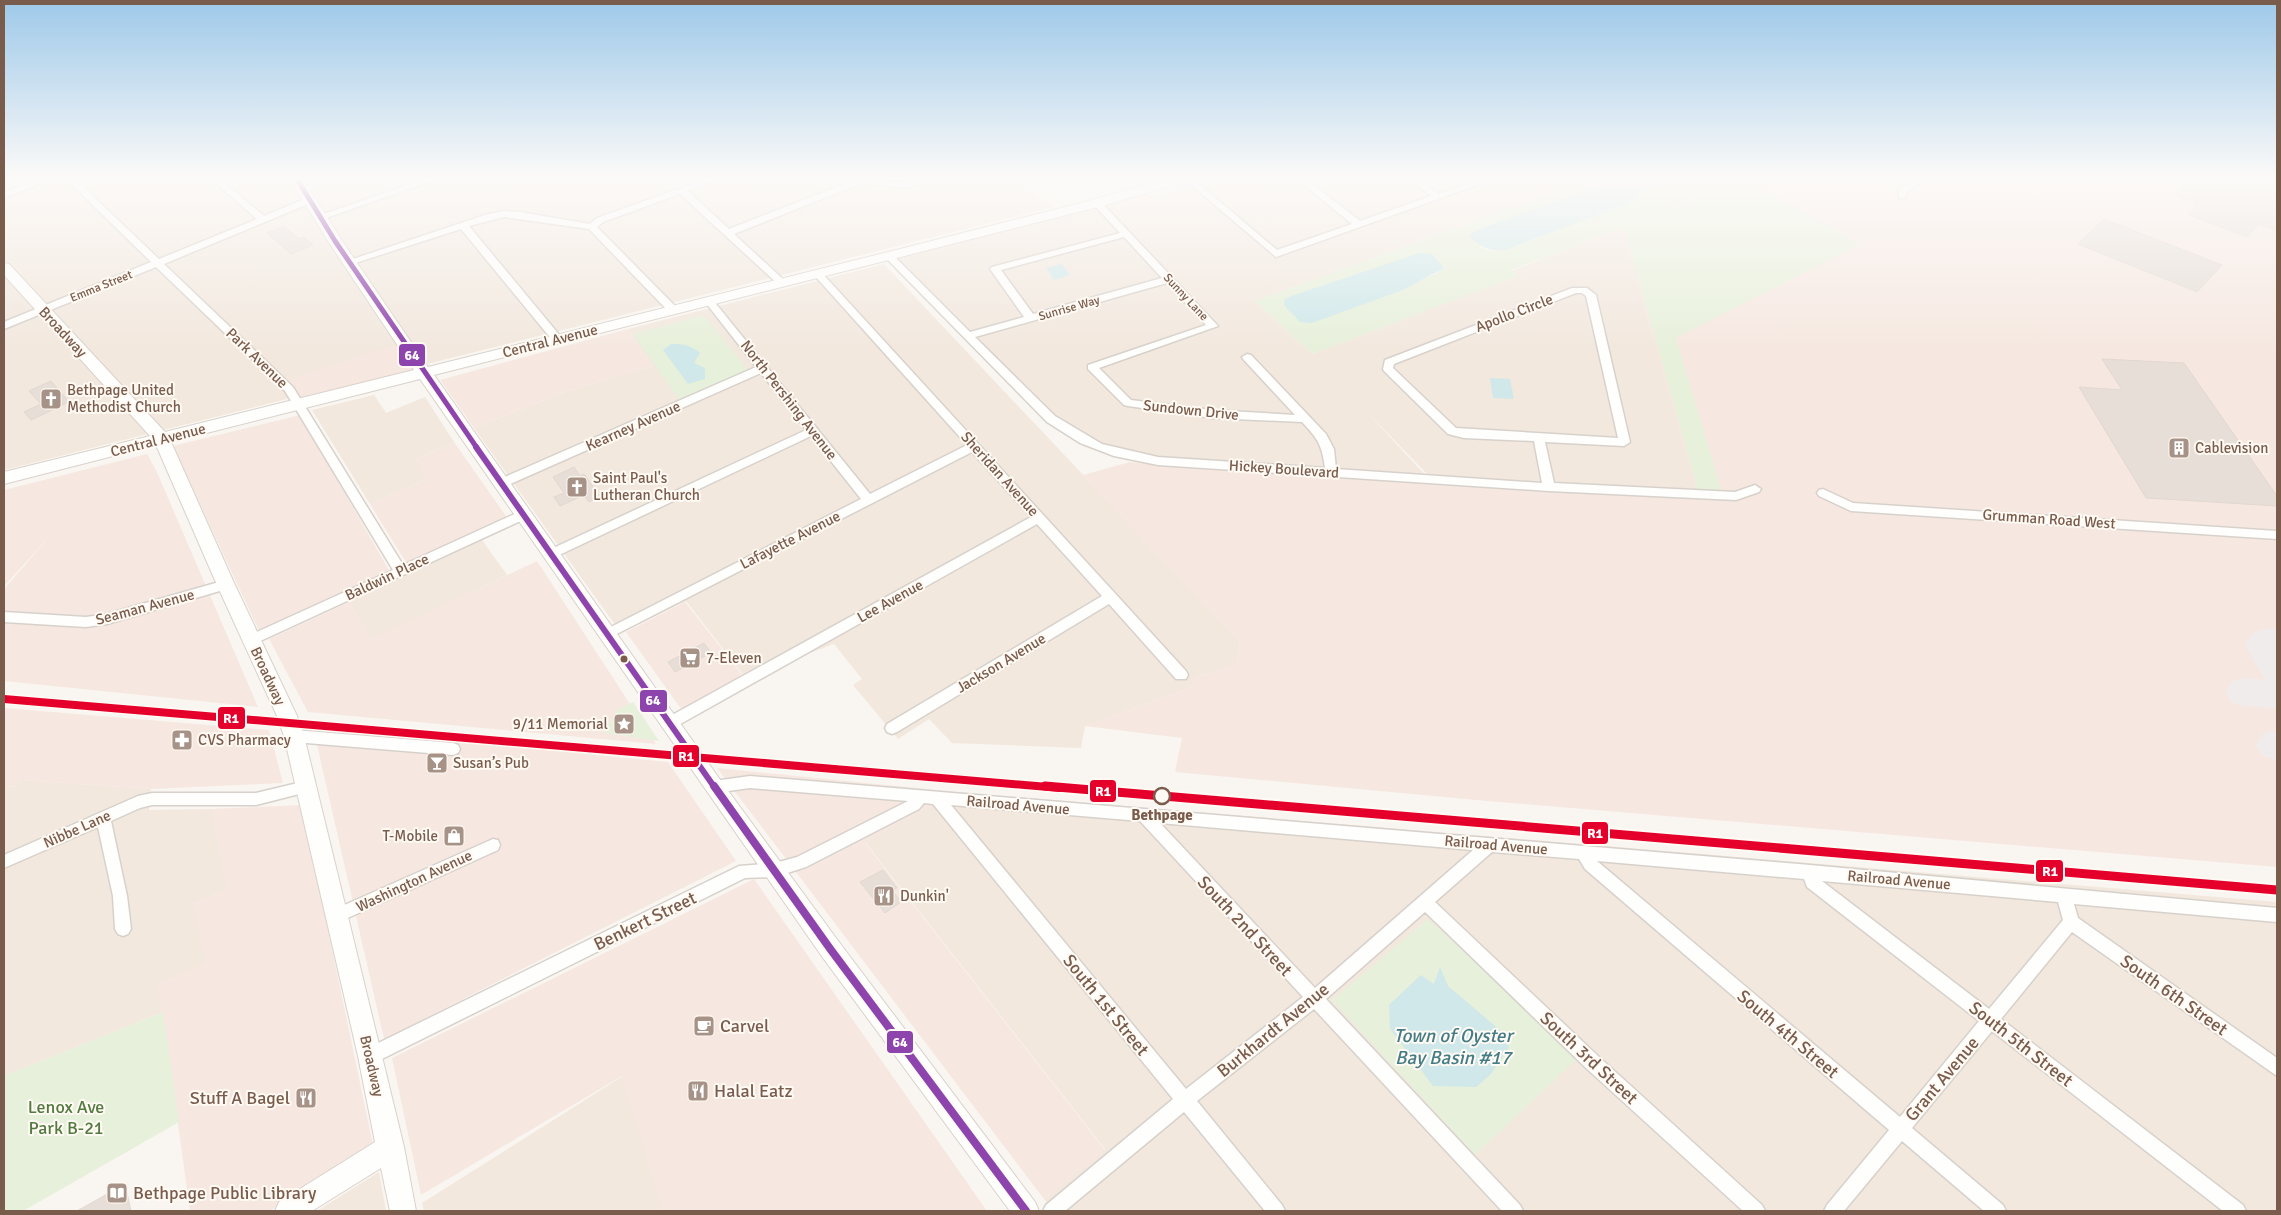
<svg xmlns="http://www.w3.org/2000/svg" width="2281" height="1215" viewBox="0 0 2281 1215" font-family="Signika,sans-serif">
	<rect width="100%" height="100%" fill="#f9f5f0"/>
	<!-- residential -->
	<g fill="#f2e8de">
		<polygon points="4,179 1021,179 1018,180 1053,207 4,470"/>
		<polygon points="1213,179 1591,179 1255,301 1312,354 1517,276 1511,271 1622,227 1706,494 1430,477 1364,409 1428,478 1158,460 1085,440 1052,418 890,256 1147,191 1154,198"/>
		<polygon points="884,264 1240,641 1236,665 1196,677 1192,687 1085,726 1081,748 952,743 929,719 898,739 853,685 862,679 834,644 745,677 686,601 621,633 474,428 565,392 652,366 628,329"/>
		<polygon points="374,395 386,413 425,397 454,442 416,459 427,479 370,504 312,410"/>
		<polygon points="482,540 507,575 371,640 349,602"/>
		<polygon points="21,780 151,789 149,810 212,809 228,889 194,904 206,963 159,985 163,1012 4,1076 4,786 15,787"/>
		<polygon points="956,792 2277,902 2277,1211 1054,1211 1044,1199 1105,1149 865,842"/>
		<polygon points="623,1076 664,1211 424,1211 422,1203"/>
		<polygon points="379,1172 386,1211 317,1211"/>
	</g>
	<!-- commercial -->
	<g fill="#f6e8e1">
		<polygon points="1747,179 2277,179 2277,867 1487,801 1175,772 1182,738 1085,726 1192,687 1196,677 1236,665 1240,641 1083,475 1130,462 1179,467 1698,498 1622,227"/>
		<polygon points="628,329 652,366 565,392 474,428 440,380"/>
		<polygon points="404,342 424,373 299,405 282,382"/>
		<polygon points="300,415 390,572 259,631 173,446"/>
		<polygon points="454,442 508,519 407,564 370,504 427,479 416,459"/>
		<polygon points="147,454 156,470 258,707 4,681 4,589 49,537 4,586 4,490"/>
		<polygon points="537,561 656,744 308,712 269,639 349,602 371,639"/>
		<polygon points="685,602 744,677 682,710 626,632"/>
		<polygon points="4,708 269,730 283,783 151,789 21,780 15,787 4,786"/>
		<polygon points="313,727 668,762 736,861 384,1039"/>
		<polygon points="717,768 956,792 865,843 1105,1150 1044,1199"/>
		<polygon points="302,805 373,1145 270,1211 190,1211 159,985 205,963 194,904 228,889 212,809"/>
		<polygon points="754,879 987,1211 664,1211 622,1076 421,1195 392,1058"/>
	</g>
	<!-- green -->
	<g fill="#e7f0db" fill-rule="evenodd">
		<path d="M1591,179H1616L1477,230L1480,247L1490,251L1505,250L1624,205L1637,200L1640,193L1672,181V179H1747L1636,222L1748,180L1860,244L1676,338L1722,493L1698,491L1624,227L1511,270L1518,276L1312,354L1255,301ZM1440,272L1413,283L1403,290L1284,300Z"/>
		<polygon points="701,316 707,319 748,370 680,401 633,334"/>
		<polygon points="633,702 659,741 604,733 617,710"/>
		<polygon points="1428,919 1579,1057 1475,1155 1332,1000"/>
		<polygon points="163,1012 179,1122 23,1211 4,1211 4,1076"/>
	</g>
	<!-- water -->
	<g fill="#d0e8ea">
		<path d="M1616,179H1672V181L1641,193L1637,200L1624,205L1505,250C1489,251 1481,248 1469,236L1477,230Z"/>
		<polygon points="1420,253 1432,254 1444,268 1403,290 1312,323 1300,322 1284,305 1284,300 1291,296"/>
		<polygon points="1062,264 1070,275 1054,280 1046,268"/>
		<path d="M671,344C683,344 691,345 700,353L694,363L705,368V379L688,384L663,350Z"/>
		<polygon points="1490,378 1510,379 1514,399 1493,398"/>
		<polygon points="1440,967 1448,986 1501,1031 1509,1047 1491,1074 1476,1087 1433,1086 1390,1029 1389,1005 1421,975 1434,984"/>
	</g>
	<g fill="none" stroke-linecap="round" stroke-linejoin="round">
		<!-- taxiway -->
		<g fill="#f0ecec" fill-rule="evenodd">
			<polygon points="2265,629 2277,629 2277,708 2243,706 2231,702 2226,692 2231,682 2243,678 2265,680 2245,645 2253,633"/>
			<polygon points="2274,730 2277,730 2277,760 2261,755 2256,745 2261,735"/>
		</g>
	</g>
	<!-- building -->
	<g fill="#e6ded7" stroke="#e2d8d2">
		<polygon points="2189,179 2277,179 2277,231 2259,224 2247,237 2187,214 2197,204 2174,195"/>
		<polygon points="2104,219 2222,265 2197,292 2078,244"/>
		<polygon points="284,226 299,239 304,237 313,245 291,254 267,233"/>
		<polygon points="2102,359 2184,363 2277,496 2277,506 2146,498 2079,387 2122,390"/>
		<polygon points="51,381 69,402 31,420 24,412 41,404 29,391"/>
		<polygon points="574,467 580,476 584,474 600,497 589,502 584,495 560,506 554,497 564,493 553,477"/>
		<polygon points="704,643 711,653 675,672 668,662"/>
		<polygon points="883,870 897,888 892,890 901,902 885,913 860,882"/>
		<polygon points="125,1184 131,1211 77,1211"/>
	</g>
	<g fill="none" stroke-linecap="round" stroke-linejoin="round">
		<!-- minor casing -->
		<g stroke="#d7d1cb" stroke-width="3">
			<g id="minor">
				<polygon points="42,179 53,179 4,198 4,192"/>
				<polygon points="66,179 75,179 159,259 257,219 211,179 220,179 264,216 307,198 313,198 313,202 164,264 293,387 403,565 519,512 527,512 529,515 527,518 256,643 246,643 245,640 246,637 393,570 285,391 156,267 4,329 4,322 151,262"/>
				<polygon points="425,179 437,179 323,219 315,217"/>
				<path d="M706,179H717L688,191L729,229L852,181C870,177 886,184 904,182C914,182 922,178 931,179C911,195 880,182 857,185L734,234L785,281L787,283L782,286L779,285L680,194L603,222L597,227L677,308V312H669L589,229L504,217L469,226L561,337V341H553L461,229L352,264L349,265L344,262L485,215L504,211L520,212L590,224L597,218Z"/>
				<polygon points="1184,179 1193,179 1277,250 1352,224 1297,179 1306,179 1360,221 1431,196 1409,179 1418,179 1439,194 1483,179 1494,179 1276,257"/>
				<polygon points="1916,179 1925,179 1906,193 1905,198 1899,198 1898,190"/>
				<path d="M1097,200L1100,201L1218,326L1099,368L1131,400L1212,410L1295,415L1243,359L1242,357L1247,354L1251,355L1326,434L1334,449L1336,469L1542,483L1534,441L1464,438L1448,434L1384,371L1383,369L1385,360L1572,288H1587L1596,295L1630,442L1624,446L1545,442L1554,483L1735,492L1755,485L1761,489L1759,492L1736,500L1549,491L1158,465L1114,456L1080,443L1047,422L884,256L889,253L892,254L970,332L1024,317L990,269L992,267L1120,233L1094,205V201ZM1124,237L1162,278L1033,314L1001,270ZM1167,283L1206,325L1088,365V369L1124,405L1128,406L1212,418L1302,422C1318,439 1322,445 1325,468L1158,457L1102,444L1055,416L975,337ZM1576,293H1582L1586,296L1618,438L1456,428L1393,368L1394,364Z"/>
				<polygon points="818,271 821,272 1186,671 1188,675 1186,679 1176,679 1109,604 897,732 892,734 887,732 885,728 887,724 1102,596 1037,524 675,727 670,728 665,727 663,723 665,719 1031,517 972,452 611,637 603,637 601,634 603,631 861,499 811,436 555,557 547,557 545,554 547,551 806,430 761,373 506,486 498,486 496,483 498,480 756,367 706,303 706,299 712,299 870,494 967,445 815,276 815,272"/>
				<polygon points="1823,489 1853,503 2277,531 2277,539 1851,511 1819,496 1817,493 1819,490"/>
				<polygon points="226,580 230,582 232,585 230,588 107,624 86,627 4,622 4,612 86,617 107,614"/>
				<polygon points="294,730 453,743 458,745 460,749 458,753 453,755 294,742 289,740 287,736 289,732"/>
				<path d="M750,776L1810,865L2277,908V922L2074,904L2078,918L2277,1058V1076L2072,932L2001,1019L2243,1205L2246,1211H2223L1992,1031L1912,1128L2003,1205L2006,1211H1984L1902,1141L1844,1211H1824L1827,1205L1889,1130L1585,869L1579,859L1492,852L1435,902L1598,1056L1762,1205L1765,1211H1743L1586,1068L1425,912L1326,999L1520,1205L1523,1211H1502L1314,1009L1197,1101L1282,1205L1285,1211H1265L1184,1112L1065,1211H1043L1046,1205L1173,1099L933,804L924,803L919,809L806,867L775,877L745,878L376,1062L370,1064L364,1062L362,1056L364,1050L739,866L775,863L797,857L908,801L750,788L714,793L709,791L707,787L709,783L714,781ZM951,805L1140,821L1303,997L1186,1089ZM1160,823L1473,850L1315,988ZM1597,861L1804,879L1807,887L1979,1021L1900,1117ZM1822,881L2058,902L2063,920L1989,1009Z"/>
				<polygon points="306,781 311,783 313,787 311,791 256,805 152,805 140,808 111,821 127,896 131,929 128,934 123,936 118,934 115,929 113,896 98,827 4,868 4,855 138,796 152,793 256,793"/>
				<polygon points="493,839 498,840 500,845 498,850 341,921 336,923 331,921 328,916 331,911"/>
			</g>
		</g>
		<!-- secondary casing -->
		<g stroke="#d9d2cb" stroke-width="2">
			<polygon id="secondary" points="290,179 303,179 342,241 428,367 904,248 1092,200 1167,179 1186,179 1185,182 1102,206 434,375 721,781 839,942 1035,1202 1039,1211 1010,1211 823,958 420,379 171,442 235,585 297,716 304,736 404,1147 416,1211 390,1211 381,1168 312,1211 275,1211 279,1202 375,1142 358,1056 284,736 277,716 217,585 156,445 4,484 4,472 150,436 4,275 4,263 9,264 165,432 414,370 328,241"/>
		</g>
		<!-- minor -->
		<use href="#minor" fill="#fefefd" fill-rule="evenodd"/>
		<!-- secondary -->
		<use href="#secondary" fill="#fefefd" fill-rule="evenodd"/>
		<!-- bus-1-far2 casing -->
		<g stroke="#fffaf3" stroke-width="8">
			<polyline id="bus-1-far2" points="297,179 335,241 477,448"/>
		</g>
		<!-- bus-1-far1 casing -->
		<g stroke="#fffaf3" stroke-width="10">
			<polyline id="bus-1-far1" points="476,447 715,788"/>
		</g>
		<!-- bus-1 casing -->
		<g stroke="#fffaf3" stroke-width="12">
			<polyline id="bus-1" points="714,786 831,950 1026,1211"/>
		</g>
		<!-- bus-1-far2 -->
		<use href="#bus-1-far2" stroke="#8e44ad" stroke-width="5"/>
		<!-- bus-1-far1 -->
		<use href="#bus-1-far1" stroke="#8e44ad" stroke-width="6"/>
		<!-- bus-1 -->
		<use href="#bus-1" stroke="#8e44ad" stroke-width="8"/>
		<!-- rail-1-far1 casing -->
		<g stroke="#fffaf3" stroke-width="11">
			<polyline id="rail-1-far1" points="4,699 1060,788"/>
		</g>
		<!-- rail-1 casing -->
		<g stroke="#fffaf3" stroke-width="13">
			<polyline id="rail-1" points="1045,786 2277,890"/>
		</g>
		<!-- rail-1-far1 -->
		<use href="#rail-1-far1" stroke="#e4002b" stroke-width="8"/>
		<!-- rail-1 -->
		<use href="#rail-1" stroke="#e4002b" stroke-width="9"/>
	</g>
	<!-- sky -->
	<linearGradient id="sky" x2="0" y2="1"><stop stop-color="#9ec9e9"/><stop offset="0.51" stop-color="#fcfaf8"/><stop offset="1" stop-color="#fcfaf8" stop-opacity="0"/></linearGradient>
	<rect width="2281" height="349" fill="url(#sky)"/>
	<!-- icons -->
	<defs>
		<g id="church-square" transform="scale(1.125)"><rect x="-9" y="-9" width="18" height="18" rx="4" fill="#a69286" stroke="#fffaf3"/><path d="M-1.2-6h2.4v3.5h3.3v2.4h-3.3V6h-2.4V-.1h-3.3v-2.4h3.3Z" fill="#fff"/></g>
		<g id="building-square" transform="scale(1.125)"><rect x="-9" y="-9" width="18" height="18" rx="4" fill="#a69286" stroke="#fffaf3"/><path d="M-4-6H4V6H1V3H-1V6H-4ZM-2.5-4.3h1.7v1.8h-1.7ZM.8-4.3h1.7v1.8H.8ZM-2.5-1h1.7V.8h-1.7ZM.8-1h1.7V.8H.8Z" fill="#fff"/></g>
		<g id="supermarket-square" transform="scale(1.125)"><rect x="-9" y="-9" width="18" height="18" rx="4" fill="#a69286" stroke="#fffaf3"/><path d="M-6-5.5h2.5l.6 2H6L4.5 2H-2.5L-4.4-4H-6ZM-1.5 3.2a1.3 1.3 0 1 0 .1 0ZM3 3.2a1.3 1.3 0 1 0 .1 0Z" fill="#fff"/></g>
		<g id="sight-square" transform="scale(1.125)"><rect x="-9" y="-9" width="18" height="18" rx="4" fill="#a69286" stroke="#fffaf3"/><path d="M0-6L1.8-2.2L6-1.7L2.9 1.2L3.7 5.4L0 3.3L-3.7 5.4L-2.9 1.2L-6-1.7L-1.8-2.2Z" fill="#fff"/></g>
		<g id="pharmacy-square" transform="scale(1.125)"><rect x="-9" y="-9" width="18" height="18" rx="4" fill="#a69286" stroke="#fffaf3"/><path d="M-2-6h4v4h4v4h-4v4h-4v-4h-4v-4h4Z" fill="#fff"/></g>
		<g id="bar-square" transform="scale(1.125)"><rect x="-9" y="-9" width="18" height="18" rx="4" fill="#a69286" stroke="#fffaf3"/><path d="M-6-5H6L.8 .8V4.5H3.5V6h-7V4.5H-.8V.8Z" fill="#fff"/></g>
		<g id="shop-square" transform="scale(1.125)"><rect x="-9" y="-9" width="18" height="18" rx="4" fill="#a69286" stroke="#fffaf3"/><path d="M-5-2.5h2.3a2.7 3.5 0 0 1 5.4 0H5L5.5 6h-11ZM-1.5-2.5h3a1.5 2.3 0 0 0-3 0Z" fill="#fff"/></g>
		<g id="restaurant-square" transform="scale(1.125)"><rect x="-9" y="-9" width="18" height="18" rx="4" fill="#a69286" stroke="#fffaf3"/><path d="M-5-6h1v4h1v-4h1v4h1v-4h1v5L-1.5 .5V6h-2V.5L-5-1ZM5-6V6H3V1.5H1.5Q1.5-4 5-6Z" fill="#fff"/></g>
		<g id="cafe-square" transform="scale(1.125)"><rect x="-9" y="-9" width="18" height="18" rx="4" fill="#a69286" stroke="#fffaf3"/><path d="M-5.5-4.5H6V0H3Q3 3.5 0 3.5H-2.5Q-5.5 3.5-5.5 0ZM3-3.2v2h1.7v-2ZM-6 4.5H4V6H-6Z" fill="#fff"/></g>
		<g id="library-square" transform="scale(1.125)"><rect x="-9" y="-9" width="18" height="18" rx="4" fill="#a69286" stroke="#fffaf3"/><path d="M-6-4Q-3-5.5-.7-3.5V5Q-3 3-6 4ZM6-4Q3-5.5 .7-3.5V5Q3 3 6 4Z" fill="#fff"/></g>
	</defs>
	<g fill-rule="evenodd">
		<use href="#church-square" x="51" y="399"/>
		<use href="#building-square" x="2179" y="448"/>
		<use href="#church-square" x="577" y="487"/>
		<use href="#supermarket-square" x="690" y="658"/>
		<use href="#sight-square" x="624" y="724"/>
		<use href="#pharmacy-square" x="182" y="740"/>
		<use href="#bar-square" x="437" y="763"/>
		<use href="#shop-square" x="454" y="836"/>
		<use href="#restaurant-square" x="884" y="896"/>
		<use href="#cafe-square" x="704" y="1026"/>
		<use href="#restaurant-square" x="698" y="1091"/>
		<use href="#restaurant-square" x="306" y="1098"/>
		<use href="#library-square" x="117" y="1193"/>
	</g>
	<!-- markers -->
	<circle fill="#7a5c4d" stroke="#fffaf3" stroke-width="2" cx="624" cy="659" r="4.5"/>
	<circle fill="#fffaf3" stroke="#7a5c4d" stroke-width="2.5" cx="1162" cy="796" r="8"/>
	<g text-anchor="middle" stroke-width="4" stroke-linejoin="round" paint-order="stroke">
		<!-- far-street labels -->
		<g font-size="12" fill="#7a5c4d" stroke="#fffaf3">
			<text transform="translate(101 286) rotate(-22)" y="4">Emma Street</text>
			<text transform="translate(1186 297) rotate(47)" y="4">Sunny Lane</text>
			<text transform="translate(1069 308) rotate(-16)" y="4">Sunrise Way</text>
		</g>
		<!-- street labels -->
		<g font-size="15" fill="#7a5c4d" stroke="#fffaf3">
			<text transform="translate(1514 313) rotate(-21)" y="5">Apollo Circle</text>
			<text transform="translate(63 332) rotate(47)" y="5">Broadway</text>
			<text transform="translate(550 341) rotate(-14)" y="5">Central Avenue</text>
			<text transform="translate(257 358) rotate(44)" y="5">Park Avenue</text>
			<text transform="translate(789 400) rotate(52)" y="5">North Pershing Avenue</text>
			<text transform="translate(1191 410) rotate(6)" y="5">Sundown Drive</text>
			<text transform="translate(633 426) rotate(-24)" y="5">Kearney Avenue</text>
			<text transform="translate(158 440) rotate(-14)" y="5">Central Avenue</text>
			<text transform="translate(1284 469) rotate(4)" y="5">Hickey Boulevard</text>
			<text transform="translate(1000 474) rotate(48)" y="5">Sheridan Avenue</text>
			<text transform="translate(2049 519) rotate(4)" y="5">Grumman Road West</text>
			<text transform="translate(790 540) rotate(-27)" y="5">Lafayette Avenue</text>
			<text transform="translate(387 577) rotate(-25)" y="5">Baldwin Place</text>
			<text transform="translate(890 601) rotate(-29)" y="5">Lee Avenue</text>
			<text transform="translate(145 607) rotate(-15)" y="5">Seaman Avenue</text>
			<text transform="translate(1001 663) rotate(-31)" y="5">Jackson Avenue</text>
			<text transform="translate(268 676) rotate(65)" y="5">Broadway</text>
			<text transform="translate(1018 805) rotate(5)" y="5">Railroad Avenue</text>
			<text transform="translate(77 829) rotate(-24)" y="5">Nibbe Lane</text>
			<text transform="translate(1496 845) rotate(5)" y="5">Railroad Avenue</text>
			<text transform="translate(1899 880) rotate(5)" y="5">Railroad Avenue</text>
			<text transform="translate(414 881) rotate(-25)" y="5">Washington Avenue</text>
			<text transform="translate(372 1066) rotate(77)" y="5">Broadway</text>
		</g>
		<!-- poi labels -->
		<g font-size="15" fill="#7a5c4d" stroke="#fffaf3" text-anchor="start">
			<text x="67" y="395">Bethpage United<tspan x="67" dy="17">Methodist Church</tspan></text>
			<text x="2195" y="453">Cablevision</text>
			<text x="593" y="483">Saint Paul's<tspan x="593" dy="17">Lutheran Church</tspan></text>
			<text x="706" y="663">7-Eleven</text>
			<text x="608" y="729" text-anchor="end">9/11 Memorial</text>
			<text x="198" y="745">CVS Pharmacy</text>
			<text x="453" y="768">Susan’s Pub</text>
			<text x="438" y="841" text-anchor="end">T-Mobile</text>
			<text x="900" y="901">Dunkin'</text>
		</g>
		<!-- stop labels -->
		<g font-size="15" font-weight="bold" fill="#7a5c4d" stroke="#fffaf3">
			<text x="1162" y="820">Bethpage</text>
		</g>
		<!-- near-street labels -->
		<g font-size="18" fill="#7a5c4d" stroke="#fffaf3">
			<text transform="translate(645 921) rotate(-26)" y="6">Benkert Street</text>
			<text transform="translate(1245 926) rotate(47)" y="6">South 2nd Street</text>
			<text transform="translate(2174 995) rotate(35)" y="6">South 6th Street</text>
			<text transform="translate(1106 1005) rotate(51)" y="6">South 1st Street</text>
			<text transform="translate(1273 1030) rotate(-39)" y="6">Burkhardt Avenue</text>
			<text transform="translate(1788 1034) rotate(40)" y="6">South 4th Street</text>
			<text transform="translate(2021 1044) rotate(38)" y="6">South 5th Street</text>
			<text transform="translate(1589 1058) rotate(43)" y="6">South 3rd Street</text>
			<text transform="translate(1942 1079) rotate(-50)" y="6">Grant Avenue</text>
		</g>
		<!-- near-poi labels -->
		<g font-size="18" fill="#7a5c4d" stroke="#fffaf3" text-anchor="start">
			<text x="720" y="1032">Carvel</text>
			<text x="714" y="1097">Halal Eatz</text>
			<text x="290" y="1104" text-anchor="end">Stuff A Bagel</text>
			<text x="133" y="1199">Bethpage Public Library</text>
		</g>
		<!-- near-park labels -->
		<g font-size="18" fill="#537a41" stroke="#fffaf3">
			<text x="66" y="1113">Lenox Ave<tspan x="66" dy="21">Park B-21</tspan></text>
		</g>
		<!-- near-water labels -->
		<g font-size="19" font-style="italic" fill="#437c86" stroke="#fffaf3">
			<text x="1453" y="1042">Town of Oyster<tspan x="1453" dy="22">Bay Basin #17</tspan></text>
		</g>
	</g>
	<g stroke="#fffaf3" stroke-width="2">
		<rect x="398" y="343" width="28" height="24" rx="5" fill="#8e44ad"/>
		<rect x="639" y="689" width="29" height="24" rx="5" fill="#8e44ad"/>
		<rect x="217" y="706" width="29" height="24" rx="5" fill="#e4002b"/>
		<rect x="672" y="744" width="28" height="24" rx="5" fill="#e4002b"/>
		<rect x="1089" y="779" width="28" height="24" rx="5" fill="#e4002b"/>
		<rect x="1581" y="821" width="28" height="24" rx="5" fill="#e4002b"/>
		<rect x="2035" y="859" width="29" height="24" rx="5" fill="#e4002b"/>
		<rect x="886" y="1030" width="28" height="24" rx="5" fill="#8e44ad"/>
	</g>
	<g font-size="14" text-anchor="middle" font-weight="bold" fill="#fff">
		<text x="412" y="360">64</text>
		<text x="653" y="705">64</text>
		<text x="231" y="723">R1</text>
		<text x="686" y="761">R1</text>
		<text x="1103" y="796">R1</text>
		<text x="1595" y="838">R1</text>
		<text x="2050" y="876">R1</text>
		<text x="900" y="1047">64</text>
	</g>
	<!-- border -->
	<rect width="2281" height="1215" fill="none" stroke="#7a5c4d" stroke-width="10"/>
</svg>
